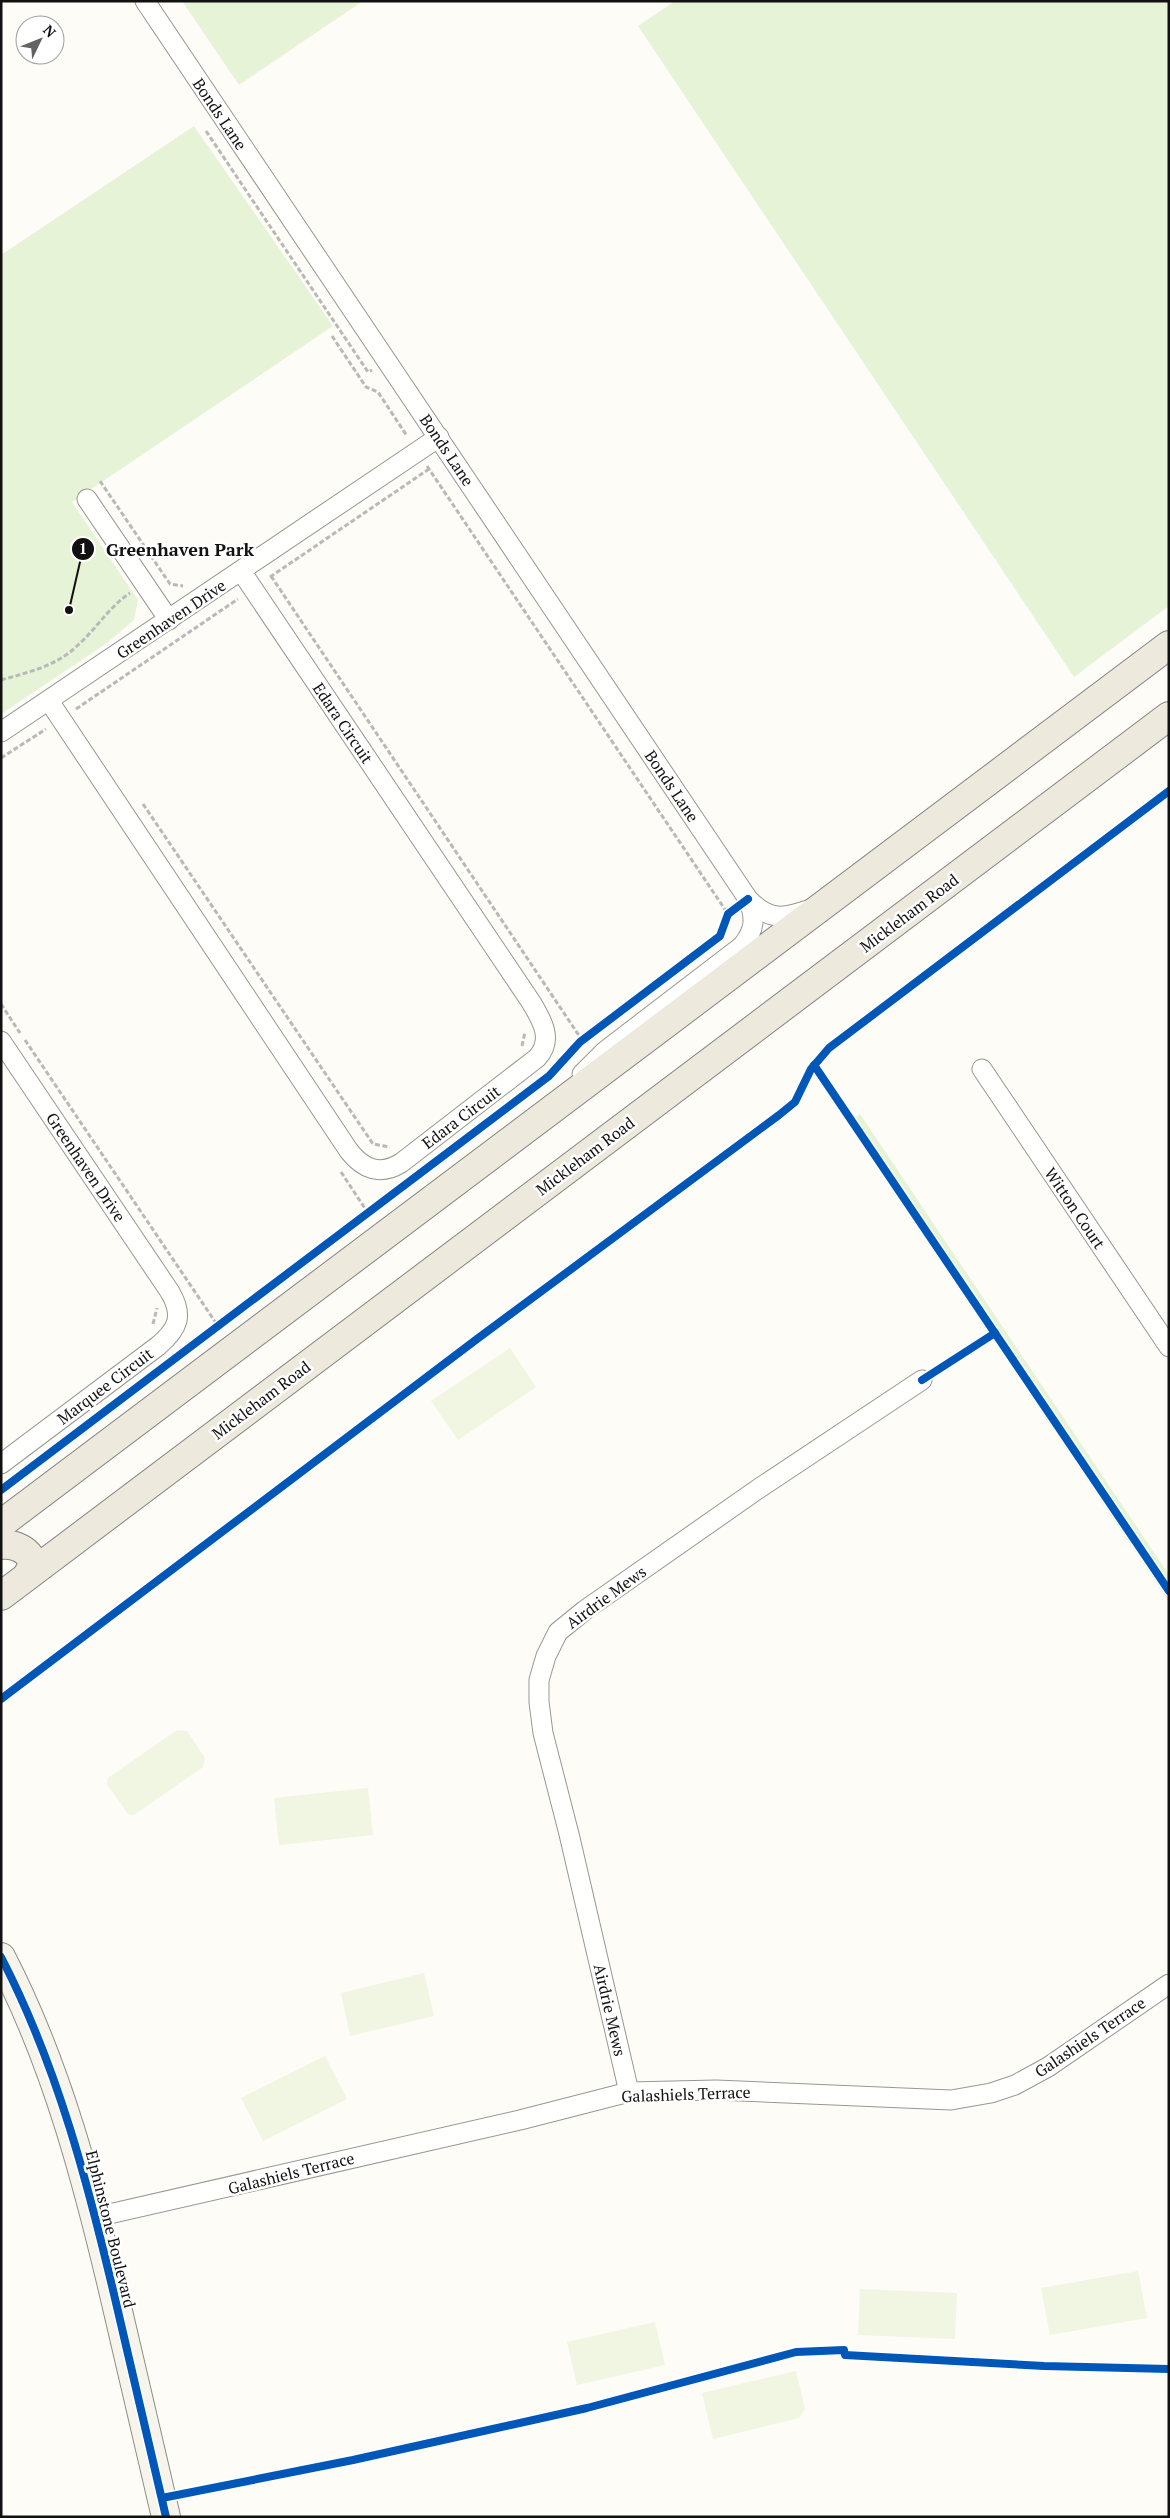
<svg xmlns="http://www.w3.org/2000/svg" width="1170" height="2518" viewBox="0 0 1170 2518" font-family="'PT Serif',serif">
	<rect width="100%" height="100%" fill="#fdfcf7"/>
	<!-- green -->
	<g fill="#e7f3d7">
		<polygon points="182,1 363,1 239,85"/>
		<polygon points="675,1 1169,1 1169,606 1074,677 638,26"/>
		<polygon points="194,126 333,326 72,502 138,600 134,620 107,643 1,714 1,255"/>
		<polygon points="860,1114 1169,1575 1169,1602 847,1123"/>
	</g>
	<!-- pitch -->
	<g fill="#f0f6e1">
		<polygon points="510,1348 536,1387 458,1440 431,1401"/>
		<polygon points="177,1730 187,1731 205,1758 203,1767 134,1815 128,1814 107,1784 108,1778"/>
		<polygon points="368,1788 373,1835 279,1845 274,1798"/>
		<polygon points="424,1973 434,2016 350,2036 341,1993"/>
		<polygon points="325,2056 347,2099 263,2141 241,2098"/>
		<polygon points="1138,2271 1147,2318 1050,2335 1041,2288"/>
		<polygon points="860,2289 957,2293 955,2339 858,2335"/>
		<polygon points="655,2322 665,2365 577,2385 567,2342"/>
		<polygon points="796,2371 805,2409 799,2418 713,2439 702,2393"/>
	</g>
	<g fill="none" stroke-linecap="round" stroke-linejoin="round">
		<!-- street casing -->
		<g stroke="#979795" stroke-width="21">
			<g id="street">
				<path d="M145,1L748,899C769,921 783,919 811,909"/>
				<polyline points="87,499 169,620"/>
				<path d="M49,701L349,1151C363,1169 380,1176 401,1163L537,1058C554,1040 542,1020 531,1002L241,571"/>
				<polyline points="1,732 439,437"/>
				<path d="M1,1041L170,1292C184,1316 178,1329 158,1346L1,1464"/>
				<polyline points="982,1069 1169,1347"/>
				<path d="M582,1074L605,1051L742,946C755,930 756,918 748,899"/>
				<polyline points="629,2092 569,1834 543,1733 539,1702 539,1680 546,1656 558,1632 585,1610 758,1489 922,1380"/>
				<polyline points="96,2217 520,2120 629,2092 716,2090 951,2100 991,2093 1015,2085 1048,2067 1169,1984"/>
			</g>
		</g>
		<!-- secondary casing -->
		<g stroke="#8e8d8b" stroke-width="30">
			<path id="secondary" d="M1,1957C58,2067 89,2187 117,2307C133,2377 150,2447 166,2517"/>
		</g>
		<!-- primary casing -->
		<g stroke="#858482" stroke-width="30">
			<g id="primary">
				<polyline points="1,1524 1169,645"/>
				<path d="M1,1545C14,1543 30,1550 33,1564L27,1576"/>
				<polyline points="1,1596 1169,716"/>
			</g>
		</g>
		<!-- path -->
		<g stroke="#b9b9b8" stroke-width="3" stroke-dasharray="5 2.5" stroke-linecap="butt">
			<polyline points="206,131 368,372 372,370"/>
			<polyline points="332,336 366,387 378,392 407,436"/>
			<polyline points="427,466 728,914"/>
			<polyline points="100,481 170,584 183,586"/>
			<polyline points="271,576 582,1040"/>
			<polyline points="270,577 429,469"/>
			<path d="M1,680C29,672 57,666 78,645C97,628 109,607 130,593"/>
			<polyline points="76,709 238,599"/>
			<polyline points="1,758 46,729"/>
			<polyline points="143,804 373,1144 390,1147"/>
			<polyline points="1,1004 20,1033"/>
			<polyline points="25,1040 218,1326"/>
			<polyline points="522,1046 525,1032"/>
			<polyline points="341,1172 368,1213"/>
			<polyline points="153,1324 157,1308"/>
		</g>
		<!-- street -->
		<use href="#street" stroke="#fffffe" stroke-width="19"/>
		<!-- secondary -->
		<use href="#secondary" stroke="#f6f4eb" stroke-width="28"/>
		<!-- primary -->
		<use href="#primary" stroke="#ede9dc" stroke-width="28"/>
		<!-- cycleway casing -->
		<g stroke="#fff" stroke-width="11">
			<g id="cycleway">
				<polyline points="814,1065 1169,1591"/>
				<polyline points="922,1380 995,1333"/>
				<polyline points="1,1490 549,1076 580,1042 720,936 728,914 748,899"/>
				<polyline points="1,1699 477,1339 779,1115 795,1102 811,1069 829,1048 1169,791"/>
				<path d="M1,1957C58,2067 89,2187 117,2307C133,2377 150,2447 166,2517"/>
				<polyline points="162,2498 353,2460 587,2408 796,2352 844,2350 845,2355 1044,2366 1169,2369"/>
			</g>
		</g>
		<!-- cycleway -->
		<use href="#cycleway" stroke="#0057b8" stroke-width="8"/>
	</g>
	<g text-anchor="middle" stroke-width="5" stroke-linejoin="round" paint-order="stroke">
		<!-- street labels -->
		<g font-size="16" fill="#111" stroke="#fff">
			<text transform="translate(220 114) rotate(56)" y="6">Bonds Lane</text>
			<text transform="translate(447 450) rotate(56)" y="6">Bonds Lane</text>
			<text transform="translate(171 619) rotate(-34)" y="6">Greenhaven Drive</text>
			<text transform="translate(343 723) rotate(56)" y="6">Edara Circuit</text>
			<text transform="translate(672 786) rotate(56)" y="6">Bonds Lane</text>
			<text transform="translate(909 913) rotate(-37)" y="6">Mickleham Road</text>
			<text transform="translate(461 1117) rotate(-37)" y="6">Edara Circuit</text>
			<text transform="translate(585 1156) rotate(-37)" y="6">Mickleham Road</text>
			<text transform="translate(86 1167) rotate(56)" y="6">Greenhaven Drive</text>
			<text transform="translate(1075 1208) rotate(56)" y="6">Witton Court</text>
			<text transform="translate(105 1386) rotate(-37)" y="6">Marquee Circuit</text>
			<text transform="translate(261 1400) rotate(-37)" y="6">Mickleham Road</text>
			<text transform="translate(606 1597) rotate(-36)" y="6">Airdrie Mews</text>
			<text transform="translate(610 2010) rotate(77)" y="6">Airdrie Mews</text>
			<text transform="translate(1090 2037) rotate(-34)" y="6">Galashiels Terrace</text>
			<text transform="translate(686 2094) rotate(-2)" y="6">Galashiels Terrace</text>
			<text transform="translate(291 2173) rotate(-14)" y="6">Galashiels Terrace</text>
			<text transform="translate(111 2229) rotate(76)" y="6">Elphinstone Boulevard</text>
		</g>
	</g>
	<!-- callouts -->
	<path fill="none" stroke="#111" stroke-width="2" d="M69 610L83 549"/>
	<g fill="#111" stroke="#fff" stroke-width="2">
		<circle cx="69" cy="610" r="5"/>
		<circle cx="83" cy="549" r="12"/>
	</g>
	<g font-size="15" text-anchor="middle" font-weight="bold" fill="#fff">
		<text x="83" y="554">1</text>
	</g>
	<g font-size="18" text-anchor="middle" font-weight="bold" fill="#111" stroke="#fff" stroke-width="5" stroke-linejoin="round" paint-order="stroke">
		<text x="180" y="556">Greenhaven Park</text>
	</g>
	<!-- border -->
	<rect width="1170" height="2518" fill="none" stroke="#111111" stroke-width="5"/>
	<!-- north arrow -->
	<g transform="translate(40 40) rotate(47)"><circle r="24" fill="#ffffff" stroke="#a0a0a0"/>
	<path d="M0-4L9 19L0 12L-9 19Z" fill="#646362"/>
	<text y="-8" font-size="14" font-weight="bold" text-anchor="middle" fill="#111111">N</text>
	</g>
</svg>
